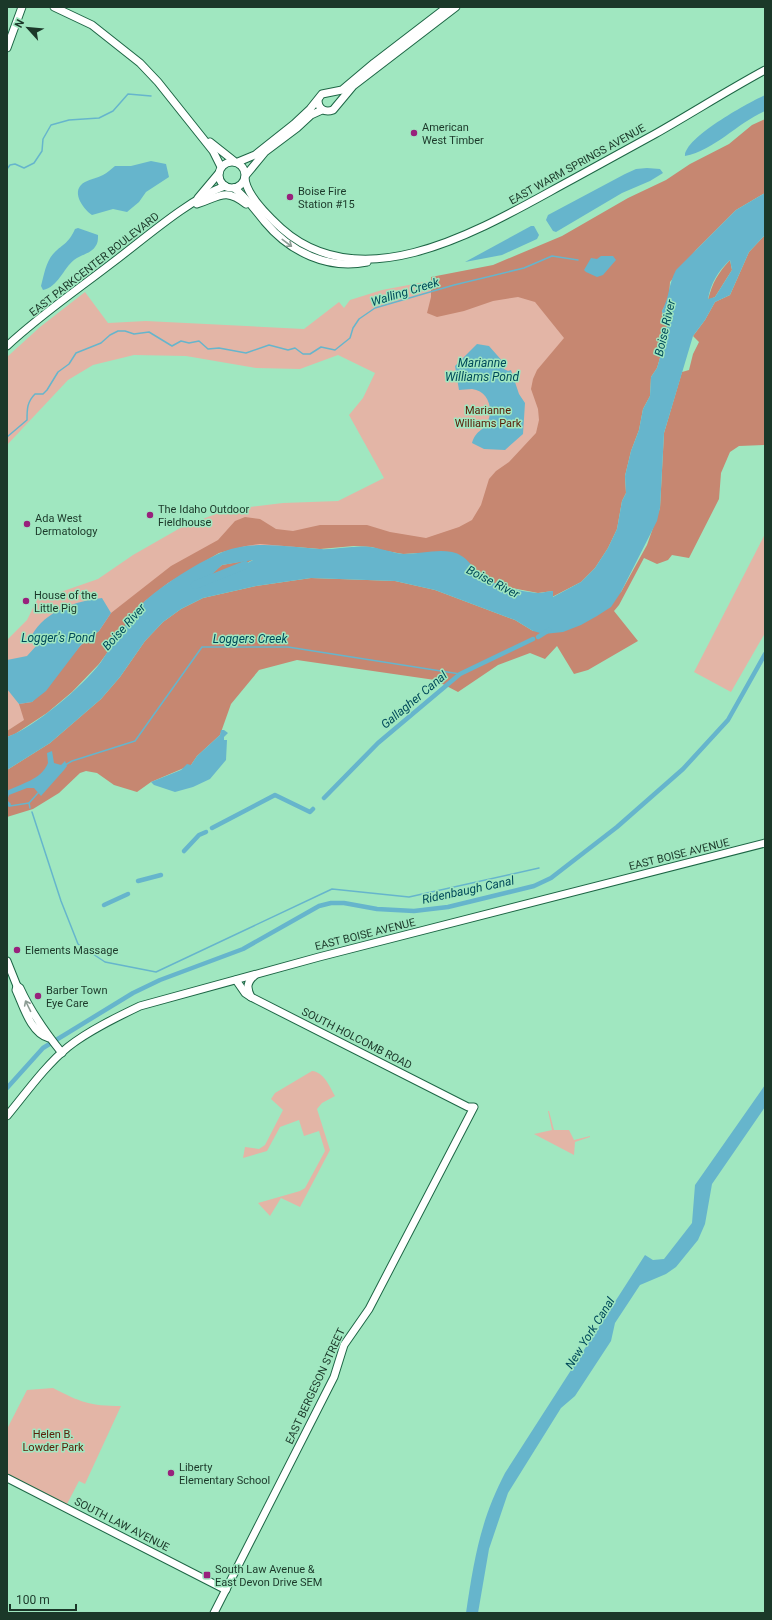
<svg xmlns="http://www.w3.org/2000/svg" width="772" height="1620" viewBox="0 0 772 1620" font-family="Roboto,sans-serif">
	<rect width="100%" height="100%" fill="#a0e7c0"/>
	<!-- green -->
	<g fill="#e3b5a6">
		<polygon points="582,247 611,534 216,550 48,707 7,731 7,640 27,620 38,598 52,595 98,579 133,555 182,527 226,510 283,503 338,501 384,478 349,415 363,398 375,373 338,355 300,369 256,368 186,356 134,355 93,365 68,380 7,445 7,357 40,327 85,292 108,323 146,321 304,329 339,302 344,308 350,300 382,290 446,278"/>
		<polygon points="765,534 765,633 731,692 694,672"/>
		<path d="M312,1071C324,1072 330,1087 335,1096L322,1103L317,1109L330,1150L300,1207L281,1198L270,1216L258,1203L300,1191L305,1188L325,1151L319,1131L304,1136L299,1120L280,1127L267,1151L243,1158L245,1147L259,1149L265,1145L283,1110L271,1099L275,1093Z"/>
		<polygon points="548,1111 549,1111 554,1130 569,1130 574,1140 590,1136 590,1137 575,1142 574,1155 534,1134 552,1130"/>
		<path d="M53,1388C80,1402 90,1406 121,1406L85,1484L79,1481L67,1504L7,1474V1429L27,1390Z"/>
	</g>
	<!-- forest -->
	<g fill="#c68771">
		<polygon points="765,119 765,193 736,210 696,250 670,282 669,298 662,311 667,327 663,335 664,344 657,368 651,377 650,396 643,409 639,430 631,451 625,476 626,493 622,501 617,529 608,548 595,568 581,582 552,597 553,591 538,593 501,586 484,578 477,571 420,553 403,554 381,550 372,547 354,546 320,549 260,544 246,546 219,553 168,583 145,601 99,664 72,692 47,713 15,734 7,737 7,731 24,720 19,704 32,702 81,645 99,631 111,613 171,566 218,540 235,521 245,517 260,519 276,529 293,531 320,525 367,525 390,532 426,538 459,527 472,520 481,505 489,479 496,471 509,462 536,433 539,420 538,409 531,389 533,379 537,370 564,338 535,302 518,297 493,301 464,311 437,317 427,313 431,297 431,277 493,265 562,236 628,198 666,180 690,164 729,144 752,125"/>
		<polygon points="765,235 765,445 739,446 730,452 721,473 719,499 689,558 672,555 668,560 657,564 644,558 619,605 614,611 638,641 588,670 574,674 557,646 545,659 530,653 498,665 458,692 435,680 297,660 259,670 231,704 220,735 197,756 191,765 151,782 137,792 114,785 97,773 86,771 80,773 59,793 33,809 7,817 7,770 50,743 101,699 120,677 145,641 163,622 181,609 203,598 256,586 311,578 395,581 435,590 515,620 533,631 621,592 647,545 660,508 664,433 682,372 689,370 693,354 699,342 693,336 705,320 715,302 730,295 749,252"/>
		<path d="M730,260L732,270L715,297L708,300C712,283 718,273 730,260Z"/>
		<polygon points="254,559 215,580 204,582 204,580 222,565"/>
	</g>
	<!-- water -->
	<g fill="#66b5cc" fill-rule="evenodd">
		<path d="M765,95V111C737,123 715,150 685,156C685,137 748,103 765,95Z"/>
		<path d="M151,161L166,164L169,177L146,192L139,202L127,212L113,209L92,215C82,208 70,190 85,182C91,179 97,178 103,175C107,173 111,169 115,166H131Z"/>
		<polygon points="647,168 660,169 663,173 650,181 622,193 556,232 553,231 546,220 548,215 625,174 636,169"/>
		<path d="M765,193V235L749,252L730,295L715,302L705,320L693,336L664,433L660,508L657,521L621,592L611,607L597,616L581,625L563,632L544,634L533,631L515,620L435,590L395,581L311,578L256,586L203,598L181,609L163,622L145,641L120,677L101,699L50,743L7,770V737C35,727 83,686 101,662C113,644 131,614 146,600C167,582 194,565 218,554C250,539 285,547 319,549C336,550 353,545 370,547C381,548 392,553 404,554C420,554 436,549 452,552C467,555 472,568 483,577C496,586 523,592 538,593C543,593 548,591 553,591V597L581,582L595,568L608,548L617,529L622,501L626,493L625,476L631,451L639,430L643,409L650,396L651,377L657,368L664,344L663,335L667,327L662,311C670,296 668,285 676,270L736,210ZM730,260L732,270L715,297L708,299C711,283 718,271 730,260ZM253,560L216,580L204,582L222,565Z"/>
		<polygon points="531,226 534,226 539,235 537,239 502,255 465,262"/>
		<path d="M78,228L98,235C98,240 98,243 95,247C90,254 80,255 74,260C63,269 58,287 43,290L41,286C44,275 46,261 54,253C64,243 68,244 75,229Z"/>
		<polygon points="601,256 613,256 616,260 603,275 597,277 586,272 584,270 591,258 597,259"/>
		<path d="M477,344L489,346L504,363V369L508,371L511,370L519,394L525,403L523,434L505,450L484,449L472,443C476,430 483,431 487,423C494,410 489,391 472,389C468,389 463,390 459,390L455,366Z"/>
		<path d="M102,598L111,613L99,631L81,645L46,691L32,702L19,704L7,689V660L27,656L37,645L32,635C45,611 76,601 102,598Z"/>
		<polygon points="221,730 224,730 228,733 224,737 224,740 227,740 226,760 210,779 193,787 175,792 154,785 151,782 181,770 187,764 191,765 197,756 220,735"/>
		<path d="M52,751L54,763L61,765L65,761L67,766L64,770L41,796L34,788H27L9,795L7,800L11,804L10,807L7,806V791C22,783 41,780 48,763L47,753Z"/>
		<path d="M765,1085V1107L712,1184L705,1224L698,1240L676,1267L666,1274L640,1285L615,1323L611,1341L575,1396L561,1408L508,1493L489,1549L478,1613H466C474,1560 480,1521 505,1473L645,1255L653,1260L664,1259L692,1223L695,1185Z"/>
	</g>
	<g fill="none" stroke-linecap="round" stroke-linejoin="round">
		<!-- stream -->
		<g stroke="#66b5cc" stroke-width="1.5">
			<polyline points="7,169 10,165 15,164 24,168 34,163 42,151 43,139 51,125 69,120 99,118 113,111 128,94 151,96"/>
			<path d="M7,437L27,420C27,409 27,402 35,394H43L47,390L58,372L69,364L76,353L101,343L110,335L118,331H125L134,334L149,332L172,346L181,341L189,343L199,341L208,349L219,348L246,353L269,345L288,350L295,348L303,354H310L321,347L335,350L350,338L353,328L359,319L375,308L454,285L524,268L552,256L578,260"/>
			<polyline points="65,765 72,761 135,741 202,647 288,647 460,674"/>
			<polyline points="7,803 10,806 29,803 38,793"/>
			<polyline points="29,803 30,808"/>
			<polyline points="32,812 61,901 78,944 105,962 156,972 332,889 409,897 539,868"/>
		</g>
		<!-- canal -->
		<g stroke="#66b5cc" stroke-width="4.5">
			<polyline points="538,637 549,630"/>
			<polyline points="324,798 378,743 460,674 533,639"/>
			<polyline points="212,828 275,795 310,812 313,809"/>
			<polyline points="184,851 199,835 206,832"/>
			<polyline points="138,881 161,875"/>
			<polyline points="104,905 128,894"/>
			<polyline points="7,1088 43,1048 133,993 160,980 243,949 319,906 331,903 344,903 377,909 414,911 448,907 534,886 551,878 617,827 683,769 728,720 765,654"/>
		</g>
		<!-- river -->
		<polyline stroke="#66b5cc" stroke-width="8" points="195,585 245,565"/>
		<!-- secondary casing -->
		<g stroke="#1d6645" stroke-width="9">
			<g id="secondary">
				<polyline points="54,7 92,25 140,63 158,82 213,151 221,167"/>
				<polyline points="7,48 22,7"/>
				<path d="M318,100C318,109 325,113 333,110L353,86L456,7"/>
				<polyline points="210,142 234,161"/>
				<circle cx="232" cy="175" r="13"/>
				<polyline points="238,162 255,155 294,124 310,109 322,94 342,90 374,63 447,7"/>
				<polyline points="246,175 265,152 297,128 311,115 322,110"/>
				<path d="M245,177C245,194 268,216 281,228C366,304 491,223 573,179C600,164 628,149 655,134C692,113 728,90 765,70"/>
				<path d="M234,188C246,197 255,210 265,222C290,252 328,270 367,262"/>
				<polyline points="198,198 219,173"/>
				<path d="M197,204C219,197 225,187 246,204"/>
				<path d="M7,346C39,316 77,290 112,263C144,239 189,199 225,186"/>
				<polyline points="7,961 17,986"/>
				<path d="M251,997C246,987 247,982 255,975"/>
				<path d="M49,1038C31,1034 23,1005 16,990L17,986L20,988C31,1012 45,1032 62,1053"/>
				<path d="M7,1116C26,1093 45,1066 68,1047C88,1031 117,1017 140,1006L319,957L765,843"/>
				<polyline points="7,1478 226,1590"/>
				<polyline points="214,1613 334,1377 344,1345 369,1309 474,1107 468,1107 251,997 245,993 236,980"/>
			</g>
		</g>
		<!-- secondary -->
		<use href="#secondary" stroke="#fff" stroke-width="7"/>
	</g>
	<!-- one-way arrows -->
	<defs><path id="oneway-shaft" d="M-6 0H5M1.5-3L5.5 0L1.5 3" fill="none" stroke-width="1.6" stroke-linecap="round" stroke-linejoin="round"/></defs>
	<g stroke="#8d9c94">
		<use href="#oneway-shaft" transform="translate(287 243) rotate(37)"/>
		<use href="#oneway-shaft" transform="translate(28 1006) rotate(-116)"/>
	</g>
	<!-- markers -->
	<g fill="#98217c" stroke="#a0e7c0" stroke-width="1.5">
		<circle cx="414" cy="133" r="4"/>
		<circle cx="290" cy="197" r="4"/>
		<circle cx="150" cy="515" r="4"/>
		<circle cx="27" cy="524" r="4"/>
		<circle cx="26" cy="601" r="4"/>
		<circle cx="17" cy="950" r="4"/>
		<circle cx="38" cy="996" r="4"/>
		<circle cx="171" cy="1473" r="4"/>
		<rect x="203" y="1571" width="8" height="8" rx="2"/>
	</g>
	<g text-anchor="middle" stroke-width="3" stroke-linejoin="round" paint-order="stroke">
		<!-- poi labels -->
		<g font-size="11" fill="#1b3829" stroke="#a0e7c0" text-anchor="start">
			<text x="422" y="131">American<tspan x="422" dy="13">West Timber</tspan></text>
			<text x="298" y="195">Boise Fire<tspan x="298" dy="13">Station #15</tspan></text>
			<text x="158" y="513">The Idaho Outdoor<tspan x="158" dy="13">Fieldhouse</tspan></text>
			<text x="35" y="522">Ada West<tspan x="35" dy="13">Dermatology</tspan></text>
			<text x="34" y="599">House of the<tspan x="34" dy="13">Little Pig</tspan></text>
			<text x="25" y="954">Elements Massage</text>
			<text x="46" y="994">Barber Town<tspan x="46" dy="13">Eye Care</tspan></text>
			<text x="179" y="1471">Liberty<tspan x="179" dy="13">Elementary School</tspan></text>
			<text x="215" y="1573">South Law Avenue &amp;<tspan x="215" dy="13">East Devon Drive SEM</tspan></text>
		</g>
		<!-- street labels -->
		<g font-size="11" fill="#1b3829" stroke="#a0e7c0">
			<text transform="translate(577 164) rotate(-29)" y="4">EAST WARM SPRINGS AVENUE</text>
			<text transform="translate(94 264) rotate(-38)" y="4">EAST PARKCENTER BOULEVARD</text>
			<text transform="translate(679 854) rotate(-14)" y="4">EAST BOISE AVENUE</text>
			<text transform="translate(365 934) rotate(-14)" y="4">EAST BOISE AVENUE</text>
			<text transform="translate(357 1038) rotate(27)" y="4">SOUTH HOLCOMB ROAD</text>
			<text transform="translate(315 1386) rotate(-65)" y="4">EAST BERGESON STREET</text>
			<text transform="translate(122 1524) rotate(27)" y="4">SOUTH LAW AVENUE</text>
		</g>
		<!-- park labels -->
		<g font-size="11" fill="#5a2009" stroke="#a0e7c0">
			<text x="488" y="414">Marianne<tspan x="488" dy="13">Williams Park</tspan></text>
			<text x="53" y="1438">Helen B.<tspan x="53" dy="13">Lowder Park</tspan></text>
		</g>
		<!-- water labels -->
		<g font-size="12" font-style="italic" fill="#004a5a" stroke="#a0e7c0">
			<text transform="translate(405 292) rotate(-17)" y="4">Walling Creek</text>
			<text transform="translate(665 328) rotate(-77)" y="4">Boise River</text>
			<text x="482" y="367">Marianne<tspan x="482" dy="14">Williams Pond</tspan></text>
			<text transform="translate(493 582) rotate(27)" y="4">Boise River</text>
			<text transform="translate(124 627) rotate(-48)" y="4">Boise River</text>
			<text x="58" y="642">Logger's Pond</text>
			<text x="250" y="643">Loggers Creek</text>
			<text transform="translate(414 700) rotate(-40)" y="4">Gallagher Canal</text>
			<text transform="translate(468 890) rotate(-12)" y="4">Ridenbaugh Canal</text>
			<text transform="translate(590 1333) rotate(-58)" y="4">New York Canal</text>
		</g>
	</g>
	<!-- border -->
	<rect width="772" height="1620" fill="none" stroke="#1b3829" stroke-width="16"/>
	<!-- north arrow -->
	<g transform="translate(28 28) rotate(297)" stroke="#a0e7c0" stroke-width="3" paint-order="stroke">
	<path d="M0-3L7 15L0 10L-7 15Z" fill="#1b3829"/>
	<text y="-6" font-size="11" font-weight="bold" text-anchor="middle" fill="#1b3829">N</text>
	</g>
	<!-- scale -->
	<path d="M10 1604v6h66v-6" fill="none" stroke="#1b3829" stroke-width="2"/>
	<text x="16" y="1604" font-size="12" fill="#1b3829" stroke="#a0e7c0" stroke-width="3" paint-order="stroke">100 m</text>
</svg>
